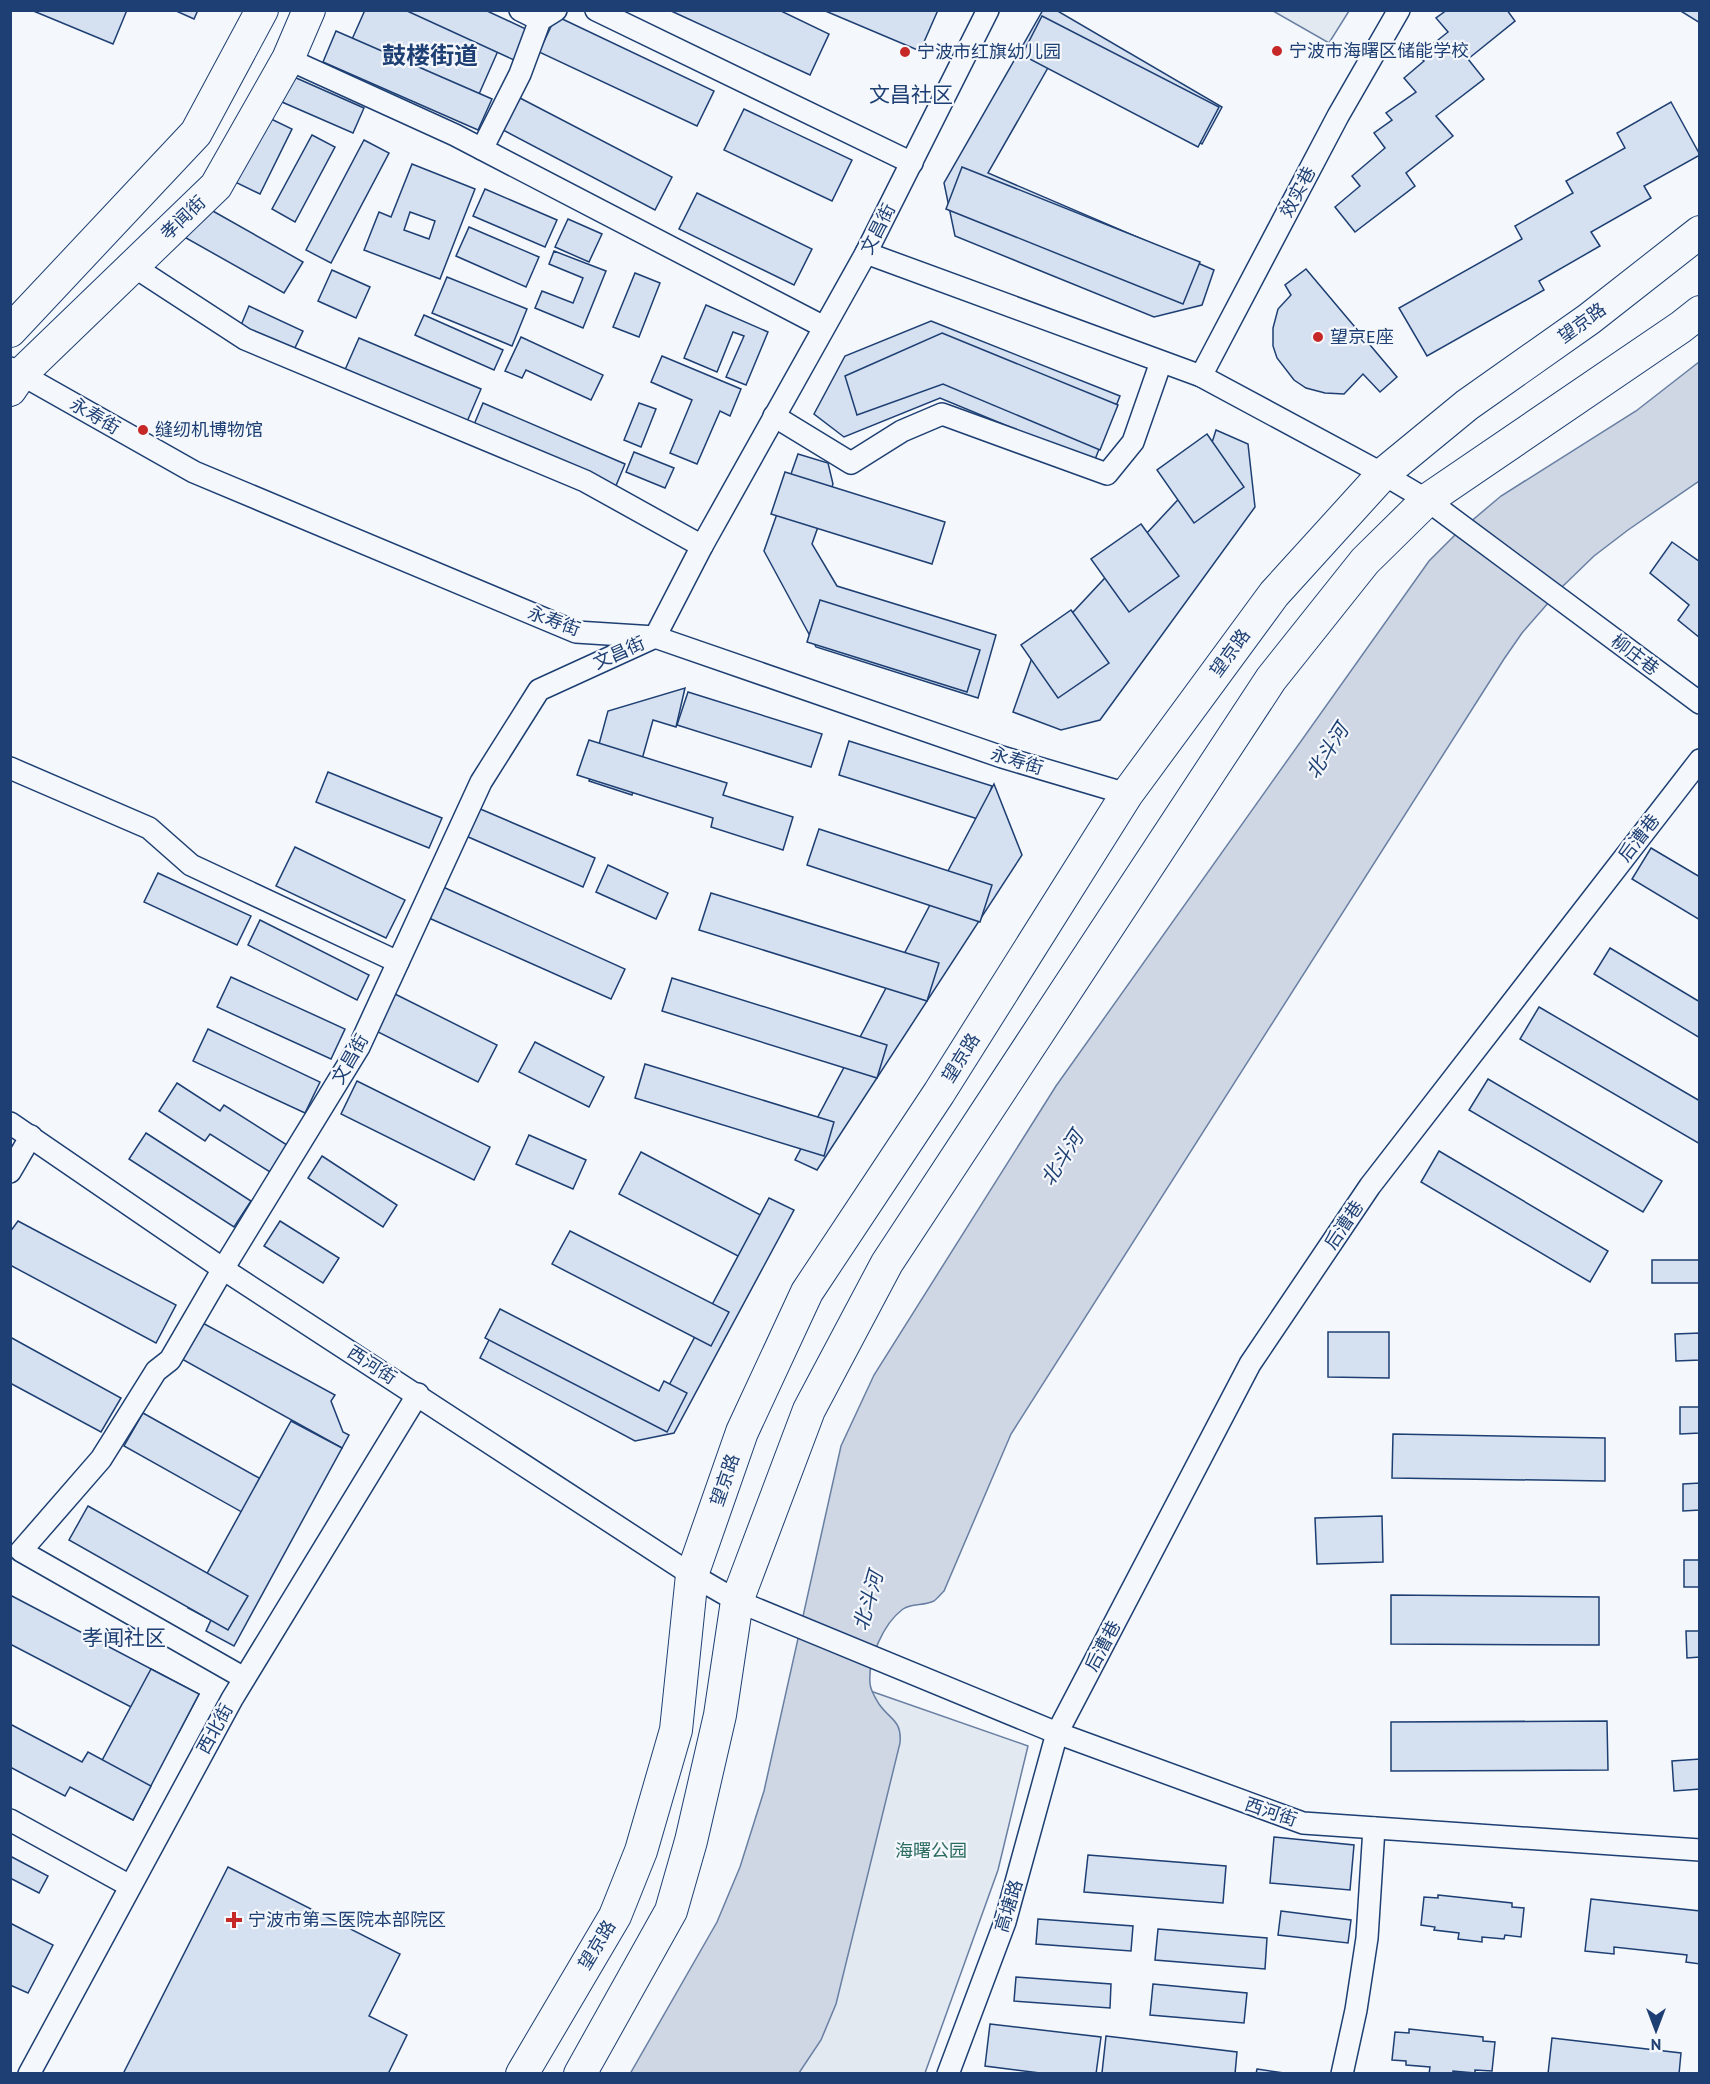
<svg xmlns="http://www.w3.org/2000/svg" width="1710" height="2084" viewBox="0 0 1710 2084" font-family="'PT Sans','Noto Sans SC',sans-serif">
	<rect width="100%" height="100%" fill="#f4f7fb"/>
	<!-- green -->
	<g fill="#e3e9f0" stroke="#687fa3" stroke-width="1.5">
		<polygon points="1273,11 1349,11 1329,43"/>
		<polygon points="859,1687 1028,1746 998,1870 925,2073 775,2074"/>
	</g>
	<!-- water -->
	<path fill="#cfd7e4" stroke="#687fa3" stroke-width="1.5" d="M1699,362V481L1628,530L1594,556L1563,586L1522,633L1504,659L1011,1434L944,1591C941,1594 937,1599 934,1601C924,1606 912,1603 903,1609C883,1624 868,1659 870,1683C870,1690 876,1699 879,1704C890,1720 902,1720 900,1743L836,2004L821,2040L799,2073L630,2074L717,1922L740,1867L764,1791L841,1446L874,1375L1056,1086L1429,561L1456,534L1501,496L1636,411Z"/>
	<!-- building -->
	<g fill="#d5e0f0" stroke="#1d3f73" stroke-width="1.5" fill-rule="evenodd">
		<polygon points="31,10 127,10 113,44"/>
		<polygon points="174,10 198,10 194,19"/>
		<polygon points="365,10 448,10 505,35 472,110 345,55"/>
		<polygon points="405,10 485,10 528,30 514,60"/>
		<polygon points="669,10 779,10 829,34 810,75"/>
		<polygon points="823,10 938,10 920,51"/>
		<polygon points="1043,10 1056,10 1222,107 1202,144 1053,59 988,173 1214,270 1202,305 1154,317 955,236 944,183"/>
		<polygon points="1447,10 1507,10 1515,21 1468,59 1484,79 1436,116 1453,136 1406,173 1415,186 1355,232 1335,207 1360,186 1352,176 1385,148 1374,133 1392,120 1386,113 1416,92 1404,78 1424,61 1418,56 1448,32 1436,18"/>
		<polygon points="1679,10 1700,10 1700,23"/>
		<polygon points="556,16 714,91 697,126 539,52"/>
		<polygon points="1042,16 1219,107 1198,147 1022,55"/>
		<polygon points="336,31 492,99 478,130 323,62"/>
		<polygon points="294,77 364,108 353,133 282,102"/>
		<polygon points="520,98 672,177 655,210 503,130"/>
		<polygon points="1671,102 1700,155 1644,186 1651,198 1591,232 1600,246 1539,281 1544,290 1427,356 1399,308 1522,239 1515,226 1573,193 1566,181 1625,148 1617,133"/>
		<polygon points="744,109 852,160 832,201 724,150"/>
		<polygon points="267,117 292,129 260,194 235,182"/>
		<polygon points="312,135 335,147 295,222 272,209"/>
		<polygon points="364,140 389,153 331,263 306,250"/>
		<path d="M412,164L475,189L440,279L364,250L379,212L391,217ZM410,212L435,221L429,239L404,230Z"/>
		<polygon points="962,167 1200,262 1183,304 946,209"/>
		<polygon points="485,189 557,220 545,247 473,216"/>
		<polygon points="697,193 812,249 794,285 679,229"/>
		<polygon points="204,206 303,262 284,293 186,238"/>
		<polygon points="568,219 602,234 589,262 555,247"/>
		<polygon points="469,227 539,257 526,287 456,256"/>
		<polygon points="554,251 606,271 583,328 535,308 542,291 573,303 583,278 549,264"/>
		<polygon points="1306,269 1397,377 1380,392 1363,374 1344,394 1325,393 1306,388 1294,380 1277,358 1273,346 1273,328 1278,309 1291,295 1285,285"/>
		<polygon points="332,270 370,287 356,318 318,301"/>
		<polygon points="635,273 660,283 639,337 613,327"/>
		<polygon points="447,277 527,309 512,346 432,313"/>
		<polygon points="706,305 768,332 746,385 726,377 744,336 733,332 717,372 684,358"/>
		<polygon points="249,306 303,331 292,354 239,330"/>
		<polygon points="424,315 503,350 494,370 415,335"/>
		<polygon points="931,321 1120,396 1094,462 940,398 844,437 814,414 845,356"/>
		<polygon points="942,333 1118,405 1100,450 943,384 857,415 845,376"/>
		<polygon points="521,337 603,375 591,400 526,370 522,378 505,371"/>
		<polygon points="359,338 481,389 466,424 344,372"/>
		<polygon points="662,356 741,389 730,416 720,411 697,464 670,453 692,400 651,382"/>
		<polygon points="483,403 625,464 615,488 473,427"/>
		<polygon points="639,403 656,409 641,447 624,440"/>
		<polygon points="1216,430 1248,444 1255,507 1100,720 1061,730 1013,712 1033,655 1202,474"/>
		<polygon points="1207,434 1244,487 1194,523 1157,470"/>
		<polygon points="634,452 674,468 665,488 626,472"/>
		<polygon points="798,454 828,463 833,484 812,544 837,586 996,635 978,698 816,647 764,551"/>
		<polygon points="785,472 945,522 932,564 771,514"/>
		<polygon points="1141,524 1179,576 1129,612 1091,559"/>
		<polygon points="1672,542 1700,562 1700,638 1678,620 1689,605 1650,573"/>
		<polygon points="820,600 980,650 967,692 807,642"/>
		<polygon points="1071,610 1109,663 1058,698 1021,645"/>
		<polygon points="685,688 676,727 653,720 632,795 589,781 608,711"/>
		<polygon points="688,692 822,734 811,767 677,725"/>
		<polygon points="589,740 727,783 723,795 793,817 783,850 711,827 713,818 577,775"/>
		<polygon points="849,741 992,786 981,820 839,775"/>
		<polygon points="328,772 442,818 429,848 316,802"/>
		<polygon points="994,784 1022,855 817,1170 795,1160"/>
		<polygon points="478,808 595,858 583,887 466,836"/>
		<polygon points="819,829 992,885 980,922 807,865"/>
		<polygon points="295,847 405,900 386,938 276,886"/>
		<polygon points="1651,848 1700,877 1700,920 1632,879"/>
		<polygon points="608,865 668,893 656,919 596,892"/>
		<polygon points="158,873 251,916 237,945 144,902"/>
		<polygon points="443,887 625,969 611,999 429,918"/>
		<polygon points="711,893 939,963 927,1001 699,930"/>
		<polygon points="260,920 369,975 357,1000 248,945"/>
		<polygon points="1610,948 1700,1002 1700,1038 1594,974"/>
		<polygon points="231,977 345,1029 331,1059 217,1007"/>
		<polygon points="672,978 887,1045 877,1078 662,1011"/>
		<polygon points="393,993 497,1045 478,1082 374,1030"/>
		<polygon points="1539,1007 1700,1101 1700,1144 1520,1039"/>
		<polygon points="208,1029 320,1082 305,1113 193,1061"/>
		<polygon points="535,1042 604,1077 589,1107 519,1072"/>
		<polygon points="645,1064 834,1122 824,1156 635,1098"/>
		<polygon points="1488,1079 1662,1181 1643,1212 1469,1110"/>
		<polygon points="357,1081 490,1147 474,1180 341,1114"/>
		<polygon points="177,1083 220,1111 224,1105 287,1145 270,1172 210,1134 205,1141 159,1111"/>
		<polygon points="146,1133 251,1201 234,1227 129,1159"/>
		<polygon points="529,1135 586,1160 573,1189 516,1164"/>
		<polygon points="1439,1151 1608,1251 1590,1282 1421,1182"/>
		<polygon points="641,1152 783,1227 761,1268 619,1194"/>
		<polygon points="322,1156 397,1205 383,1227 308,1178"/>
		<polygon points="769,1198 794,1210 674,1433 635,1441 480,1358 500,1318 660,1402"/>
		<polygon points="18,1221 176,1305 156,1343 10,1265 10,1232"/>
		<polygon points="280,1221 339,1258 323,1283 264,1246"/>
		<polygon points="570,1231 729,1312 711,1346 552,1264"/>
		<rect x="1652" y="1260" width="48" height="23"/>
		<polygon points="500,1309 659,1391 664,1381 687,1393 667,1432 485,1338"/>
		<polygon points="199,1321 335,1395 331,1401 343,1432 349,1435 342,1448 180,1358"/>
		<polygon points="1328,1332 1389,1332 1389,1378 1328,1377"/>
		<polygon points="1700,1333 1700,1360 1676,1361 1675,1334"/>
		<polygon points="10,1337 121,1398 101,1432 10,1383"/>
		<polygon points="1680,1407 1700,1407 1700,1433 1680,1434"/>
		<polygon points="143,1413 300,1501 281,1534 124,1446"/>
		<polygon points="291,1421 342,1448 234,1646 206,1631 211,1620 188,1608"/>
		<polygon points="1393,1434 1605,1438 1605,1481 1392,1478"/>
		<polygon points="1700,1483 1700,1510 1683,1511 1683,1484"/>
		<polygon points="88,1506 248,1596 228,1630 69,1540"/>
		<polygon points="1382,1516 1383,1562 1317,1564 1315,1518"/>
		<rect x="1684" y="1560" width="16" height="27"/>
		<polygon points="10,1595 199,1694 179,1732 10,1644"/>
		<polygon points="1391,1595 1599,1597 1599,1645 1391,1644"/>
		<polygon points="1686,1631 1700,1631 1700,1657 1687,1658"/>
		<polygon points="151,1669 199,1694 133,1820 84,1794"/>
		<polygon points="1607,1721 1608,1770 1391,1771 1391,1722"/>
		<polygon points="10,1724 82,1762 88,1752 151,1786 133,1820 70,1787 65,1796 10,1767"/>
		<polygon points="1700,1759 1700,1789 1674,1791 1672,1761"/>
		<polygon points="1274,1837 1354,1845 1350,1890 1270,1883"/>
		<polygon points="1088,1855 1226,1866 1223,1903 1084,1892"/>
		<polygon points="10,1856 48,1876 39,1893 10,1878"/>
		<polygon points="228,1867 400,1954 369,2016 407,2035 388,2074 123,2074"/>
		<polygon points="1438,1895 1512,1903 1512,1907 1524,1908 1521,1937 1505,1935 1504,1939 1482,1937 1482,1942 1458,1939 1459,1933 1434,1930 1435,1927 1421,1925 1424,1897 1438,1898"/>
		<polygon points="1591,1899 1700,1911 1700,1964 1686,1962 1687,1955 1614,1947 1614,1954 1585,1951"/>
		<polygon points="1281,1911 1351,1920 1348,1943 1278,1935"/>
		<polygon points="1038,1919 1133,1926 1131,1951 1036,1944"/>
		<polygon points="10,1923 53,1945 28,1993 10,1985"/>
		<polygon points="1158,1929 1267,1938 1265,1969 1155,1960"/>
		<polygon points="1016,1977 1111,1984 1110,2008 1014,2001"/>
		<polygon points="1153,1984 1247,1993 1244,2023 1150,2015"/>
		<polygon points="990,2024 1101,2037 1096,2074 1048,2074 985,2066"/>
		<polygon points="1409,2029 1483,2037 1483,2041 1495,2042 1492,2071 1475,2070 1475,2073 1453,2071 1453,2074 1429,2074 1430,2067 1406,2065 1406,2061 1392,2060 1395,2032 1409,2033"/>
		<polygon points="1106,2036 1237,2052 1235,2074 1102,2073"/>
		<polygon points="1552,2038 1681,2053 1679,2074 1548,2074"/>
		<polygon points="1257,2069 1291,2074 1256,2074"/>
	</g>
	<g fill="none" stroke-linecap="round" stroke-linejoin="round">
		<!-- street casing -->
		<g stroke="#1d3f73" stroke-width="24">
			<g id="street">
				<polyline points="520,10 540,20"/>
				<polyline points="596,10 912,163"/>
				<polyline points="288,59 455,135 824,327"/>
				<polyline points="482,149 520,74 540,20 556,10"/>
				<polyline points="866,253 1201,376 1383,474 1427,500 1700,703"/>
				<polyline points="133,266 245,339 585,481 702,546"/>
				<polyline points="10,368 194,472 576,632 655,637 1002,757 1127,794"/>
				<polyline points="1201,376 1338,116 1399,10"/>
				<polyline points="774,416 851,463 902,431 942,414 1107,474 1133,442 1161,362"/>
				<polyline points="10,768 149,828 191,865 398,962"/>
				<polyline points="10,1123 223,1269 692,1575 737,1601 1057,1733 1303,1823 1700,1850"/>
				<polyline points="10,1172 31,1136"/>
				<polyline points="244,1678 21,1551 101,1459 156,1371 170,1360 223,1269 359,1047 481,782 539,690 655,637 702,546 866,253 988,10"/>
				<polyline points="10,1820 130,1886"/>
				<polyline points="29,2074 232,1699 418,1394"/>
				<polyline points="948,2074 1005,1922 1057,1733 1250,1364 1370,1186 1700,760"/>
				<polyline points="1342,2074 1356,2010 1367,1938 1374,1828"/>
			</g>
		</g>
		<!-- secondary casing -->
		<g stroke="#1d3f73" stroke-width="34">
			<g id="secondary">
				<polyline points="10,331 196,133 262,10"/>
				<polyline points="10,390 21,374 216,186 288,59 309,10"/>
				<polyline points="522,2074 615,1916 641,1851 676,1730 692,1575 742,1432 807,1292 939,1093 1127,794 1274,594 1383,474 1467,405 1589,319 1700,232"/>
				<polyline points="580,2074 671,1911 691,1841 720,1715 737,1601 809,1410 887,1263 1271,679 1365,561 1427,500 1681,327 1700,312"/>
			</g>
		</g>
		<!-- street -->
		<use href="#street" stroke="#f4f7fb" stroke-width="21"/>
		<!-- secondary -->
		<use href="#secondary" stroke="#f4f7fb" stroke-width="32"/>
	</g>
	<!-- markers -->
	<g fill="#c62828" stroke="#f4f7fb" stroke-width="2">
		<circle cx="1277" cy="51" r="6"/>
		<circle cx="905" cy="52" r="6"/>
		<circle cx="1318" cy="337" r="6"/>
		<circle cx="143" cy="430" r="6"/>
		<path d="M231 1911h6v6h6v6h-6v6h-6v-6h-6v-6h6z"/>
	</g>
	<g text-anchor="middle" stroke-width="4.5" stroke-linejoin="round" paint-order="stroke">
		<!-- poi labels -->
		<g font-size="18" fill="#1d3f73" stroke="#f4f7fb" text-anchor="start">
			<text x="1289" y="57">宁波市海曙区储能学校</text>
			<text x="917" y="58">宁波市红旗幼儿园</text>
			<text x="1330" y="343">望京E座</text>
			<text x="155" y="436">缝纫机博物馆</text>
			<text x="248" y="1926">宁波市第二医院本部院区</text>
		</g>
		<!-- street labels -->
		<g font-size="18" fill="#1d3f73" stroke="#f4f7fb">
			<text transform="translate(1298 192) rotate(-62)" y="6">效实巷</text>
			<text transform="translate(183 218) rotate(-44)" y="6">孝闻街</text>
			<text transform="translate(878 229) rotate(-63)" y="6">文昌街</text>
			<text transform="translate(1582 323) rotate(-36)" y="6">望京路</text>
			<text transform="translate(95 416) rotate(30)" y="6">永寿街</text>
			<text transform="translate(554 621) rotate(20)" y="6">永寿街</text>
			<text transform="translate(619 653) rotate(-24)" y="6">文昌街</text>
			<text transform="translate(1230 653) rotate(-54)" y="6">望京路</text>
			<text transform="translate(1635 655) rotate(37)" y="6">柳庄巷</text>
			<text transform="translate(1017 761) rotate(17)" y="6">永寿街</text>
			<text transform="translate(1639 838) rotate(-52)" y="6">后漕巷</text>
			<text transform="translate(961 1058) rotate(-58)" y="6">望京路</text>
			<text transform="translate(350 1059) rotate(-60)" y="6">文昌街</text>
			<text transform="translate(1344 1225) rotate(-56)" y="6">后漕巷</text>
			<text transform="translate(372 1365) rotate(33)" y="6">西河街</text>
			<text transform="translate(725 1480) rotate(-71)" y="6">望京路</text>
			<text transform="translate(1103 1646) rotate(-62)" y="6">后漕巷</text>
			<text transform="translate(215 1729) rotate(-61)" y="6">西北街</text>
			<text transform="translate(1271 1812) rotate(19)" y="6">西河街</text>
			<text transform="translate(1009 1906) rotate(-73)" y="6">高塘路</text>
			<text transform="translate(597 1945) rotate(-59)" y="6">望京路</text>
		</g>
		<!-- park labels -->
		<g font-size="18" fill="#2c6c60" stroke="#f4f7fb">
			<text x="931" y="1857">海曙公园</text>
		</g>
		<!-- water labels -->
		<g font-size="20" font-style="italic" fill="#1d3f73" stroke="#f4f7fb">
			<text transform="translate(1327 751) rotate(-57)" y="7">北斗河</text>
			<text transform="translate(1062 1158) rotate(-57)" y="7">北斗河</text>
			<text transform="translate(868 1601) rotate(-74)" y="7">北斗河</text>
		</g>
		<!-- quarter labels -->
		<g font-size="21" fill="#1d3f73" stroke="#f4f7fb">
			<text x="911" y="102">文昌社区</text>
			<text x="124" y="1645">孝闻社区</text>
		</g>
		<!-- district labels -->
		<g font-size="24" font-weight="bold" fill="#1d3f73" stroke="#f4f7fb">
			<text x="430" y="64">鼓楼街道</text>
		</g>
	</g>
	<!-- border -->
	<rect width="1710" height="2084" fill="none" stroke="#1d3f73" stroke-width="24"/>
	<!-- north arrow -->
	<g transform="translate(1656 2030) rotate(180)" stroke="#f4f7fb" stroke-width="4.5" paint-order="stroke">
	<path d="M0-4.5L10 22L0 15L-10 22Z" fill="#1d3f73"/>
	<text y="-9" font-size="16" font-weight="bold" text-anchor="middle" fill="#1d3f73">N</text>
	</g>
</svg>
